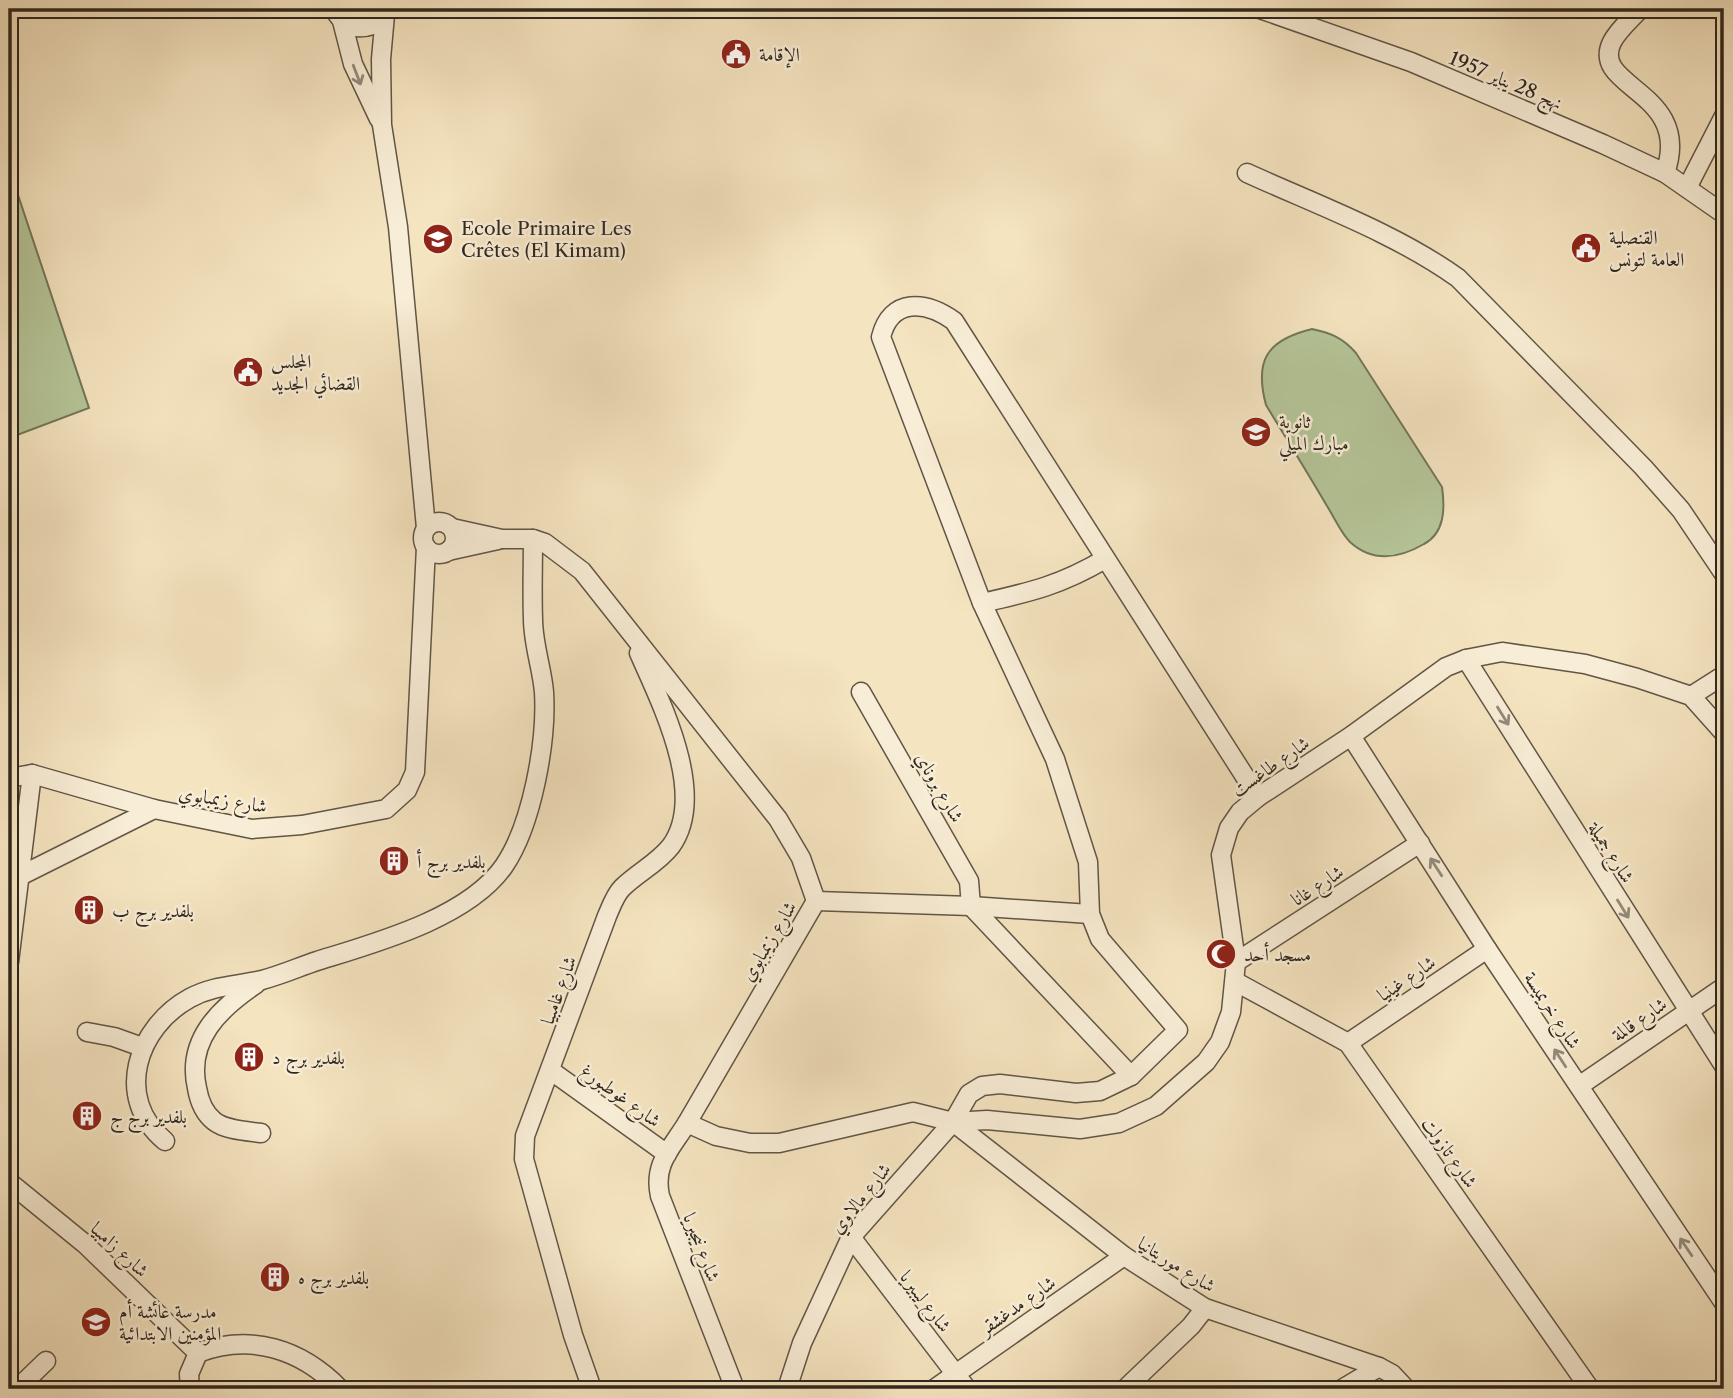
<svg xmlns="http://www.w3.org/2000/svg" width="1733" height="1398" viewBox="0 0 1733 1398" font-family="'Libre Caslon Text',Amiri,serif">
	<rect width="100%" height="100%" fill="#f5e4c0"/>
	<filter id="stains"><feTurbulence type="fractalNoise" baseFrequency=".00286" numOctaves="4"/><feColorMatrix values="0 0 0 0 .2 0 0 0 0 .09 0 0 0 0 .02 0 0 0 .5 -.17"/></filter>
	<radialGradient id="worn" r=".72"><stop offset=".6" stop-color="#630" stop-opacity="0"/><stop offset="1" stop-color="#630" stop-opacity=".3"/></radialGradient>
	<!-- green -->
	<g fill="#b5c598" stroke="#72765a" stroke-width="2">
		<polygon points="9,168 89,408 9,438"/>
		<path d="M1312,329C1331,333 1343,338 1356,353L1442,487C1445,508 1445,533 1424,544C1400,558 1373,563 1350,542C1341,533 1334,517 1327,506C1307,472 1286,438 1266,405C1254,360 1267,340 1312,329Z"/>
	</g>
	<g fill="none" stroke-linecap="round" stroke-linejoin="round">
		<!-- minor casing -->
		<g stroke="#615646" stroke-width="21">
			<g id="minor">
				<path d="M334,9C343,25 355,31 373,25L388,9"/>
				<polyline points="1260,9 1411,62 1603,144 1665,173 1724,214"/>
				<path d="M1640,9C1631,19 1618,30 1612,42C1589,88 1694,91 1665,173"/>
				<polyline points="385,15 381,59 382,125 398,227 426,528"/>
				<polyline points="342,21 353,64 379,119"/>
				<path d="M1247,173C1317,205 1395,233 1458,278L1643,467L1681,510L1724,574"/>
				<polyline points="1687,188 1724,116"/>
				<circle cx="439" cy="538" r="16"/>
				<polyline points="452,528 502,539 533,539 545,543 582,571 778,819 801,858 816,901 687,1123 716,1136 750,1143 779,1143 913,1112 953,1122 987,1120 1080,1129 1119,1123 1156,1106 1206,1062 1220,1042 1231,1012 1236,962 1221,855 1229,828 1240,812 1258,797 1351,736 1446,667 1466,659 1502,652 1585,664 1637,678 1691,696 1724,733"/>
				<polyline points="448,551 498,540"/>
				<path d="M982,603C1031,592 1061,585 1105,559"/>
				<polyline points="1466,659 1724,1066"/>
				<polyline points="861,692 969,881 971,906 1131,1076"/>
				<polyline points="1691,696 1724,675"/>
				<polyline points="1351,736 1487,949 1724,1303"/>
				<polyline points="9,778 32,774 154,809 252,829 302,825 386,809 407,790 415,772 426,547"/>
				<polyline points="20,876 154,809"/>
				<polyline points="816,901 971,906 1090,914"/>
				<polyline points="9,962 32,774"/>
				<polyline points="1236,962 1420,843"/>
				<polyline points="1236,982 1348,1043 1590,1389"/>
				<path d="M256,984C220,1008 186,1040 197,1088C199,1100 204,1113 214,1121C225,1130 246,1131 261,1133"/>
				<polyline points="87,1032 114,1037 142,1047"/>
				<polyline points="1348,1043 1487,949"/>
				<polyline points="550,1070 667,1154"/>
				<polyline points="1579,1086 1724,987"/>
				<polyline points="953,1122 1124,1256 1205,1308 1379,1367 1392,1374 1406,1389"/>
				<path d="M687,1123C671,1149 653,1164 660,1196L735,1389"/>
				<path d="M165,1141C113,1098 137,1027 190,998C214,985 237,986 262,980C281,975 299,967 317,961C375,943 468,918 504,866C532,825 547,742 544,692C542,668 533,644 533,619C532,592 533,566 533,539"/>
				<polyline points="9,1182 85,1244 198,1353"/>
				<polyline points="851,1237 967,1389"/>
				<polyline points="17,1389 46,1361"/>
				<path d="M190,1389L189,1374L198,1353C251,1333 301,1349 340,1389"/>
				<path d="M592,1389L573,1335L524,1159L525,1136L607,916C611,907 615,895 622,888C637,873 658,863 671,846C708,795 661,703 639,653"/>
				<path d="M787,1389L802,1343L851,1237L953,1122L969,1094L982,1086L1000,1084L1076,1093L1100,1091L1131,1076L1178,1030L1100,939L1090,914L1088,862L1055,759L982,603L881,337C891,297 926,301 954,321L1258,797"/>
				<polyline points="934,1389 1124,1256"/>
				<polyline points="1125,1389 1191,1326 1205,1308"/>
				<polyline points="1342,1389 1379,1367"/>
			</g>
		</g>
		<!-- minor -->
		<use href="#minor" stroke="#f8edd6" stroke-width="18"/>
	</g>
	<!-- one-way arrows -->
	<defs><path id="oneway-shaft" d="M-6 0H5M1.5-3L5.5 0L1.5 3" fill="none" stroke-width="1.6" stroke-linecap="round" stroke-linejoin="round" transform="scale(1.75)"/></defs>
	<g stroke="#948a7a">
		<use href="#oneway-shaft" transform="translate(357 75) rotate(69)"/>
		<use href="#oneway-shaft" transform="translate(1503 716) rotate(58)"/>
		<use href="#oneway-shaft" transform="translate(1436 867) rotate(-123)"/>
		<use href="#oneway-shaft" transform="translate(1623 909) rotate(58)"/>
		<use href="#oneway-shaft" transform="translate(1560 1058) rotate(-123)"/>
		<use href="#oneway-shaft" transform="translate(1686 1247) rotate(-124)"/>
	</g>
	<!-- icons -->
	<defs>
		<g id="civic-disc" transform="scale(1.575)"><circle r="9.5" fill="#8f2418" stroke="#f8edd6"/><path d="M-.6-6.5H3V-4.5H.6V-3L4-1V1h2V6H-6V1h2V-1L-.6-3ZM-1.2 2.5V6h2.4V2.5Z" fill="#fff"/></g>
		<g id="school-disc" transform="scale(1.575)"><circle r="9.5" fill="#8f2418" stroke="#f8edd6"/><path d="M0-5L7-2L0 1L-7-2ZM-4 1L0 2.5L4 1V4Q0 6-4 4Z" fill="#fff"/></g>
		<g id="building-disc" transform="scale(1.575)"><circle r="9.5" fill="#8f2418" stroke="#f8edd6"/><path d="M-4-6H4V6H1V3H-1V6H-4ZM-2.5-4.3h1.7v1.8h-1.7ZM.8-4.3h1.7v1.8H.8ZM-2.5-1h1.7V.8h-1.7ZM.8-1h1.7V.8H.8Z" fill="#fff"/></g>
		<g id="mosque-disc" transform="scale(1.575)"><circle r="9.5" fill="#8f2418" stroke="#f8edd6"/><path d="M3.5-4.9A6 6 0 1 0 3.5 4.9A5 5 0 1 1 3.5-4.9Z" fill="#fff"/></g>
	</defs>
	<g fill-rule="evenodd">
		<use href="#civic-disc" x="736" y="54"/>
		<use href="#school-disc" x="438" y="239"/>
		<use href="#civic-disc" x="1586" y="248"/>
		<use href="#civic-disc" x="248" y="372"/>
		<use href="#school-disc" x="1256" y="432"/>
		<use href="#building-disc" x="394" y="861"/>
		<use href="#building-disc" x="89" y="910"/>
		<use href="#mosque-disc" x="1221" y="954"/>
		<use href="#building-disc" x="249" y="1057"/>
		<use href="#building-disc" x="87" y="1116"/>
		<use href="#building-disc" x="275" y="1277"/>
		<use href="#school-disc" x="96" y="1322"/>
	</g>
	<g text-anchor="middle" stroke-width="5" stroke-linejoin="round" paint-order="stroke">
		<!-- poi labels -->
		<g font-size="19" fill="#30271d" stroke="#f8edd6" text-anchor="start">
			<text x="759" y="61">الإقامة</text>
			<text x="461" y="235">Ecole Primaire Les<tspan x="461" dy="22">Crêtes (El Kimam)</tspan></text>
			<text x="1609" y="244">القنصلية<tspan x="1609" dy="22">العامة لتونس</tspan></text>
			<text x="271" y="368">المجلس<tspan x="271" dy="22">القضائي الجديد</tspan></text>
			<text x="1279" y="428">ثانوية<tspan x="1279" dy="22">مبارك الميلي</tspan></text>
			<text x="417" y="868">بلفدير برج أ</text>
			<text x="112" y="917">بلفدير برج ب</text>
			<text x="1244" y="961">مسجد أحد</text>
			<text x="272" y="1064">بلفدير برج د</text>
			<text x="110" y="1123">بلفدير برج ج</text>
			<text x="298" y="1284">بلفدير برج ه</text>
			<text x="119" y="1318">مدرسة عائشة أم<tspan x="119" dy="22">المؤمنين الابتدائية</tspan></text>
		</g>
		<!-- street labels -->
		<g font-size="19" fill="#30271d" stroke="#f8edd6">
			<text transform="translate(1506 80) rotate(23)" y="7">نهج 28 يناير 1957</text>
			<text transform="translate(1270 766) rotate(-35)" y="7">شارع طاغست</text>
			<text transform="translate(940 787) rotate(60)" y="7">شارع بروناي</text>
			<text transform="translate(223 799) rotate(9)" y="7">شارع زيمبابوي</text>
			<text transform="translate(1612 852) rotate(58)" y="7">شارع جميلة</text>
			<text transform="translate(1317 885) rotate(-33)" y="7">شارع غانا</text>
			<text transform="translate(768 941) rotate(-59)" y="7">شارع زيمبابوي</text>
			<text transform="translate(1406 978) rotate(-34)" y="7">شارع غينيا</text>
			<text transform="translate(558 990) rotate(-70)" y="7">شارع غامبيا</text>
			<text transform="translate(1553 1010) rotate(57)" y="7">شارع خريميسة</text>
			<text transform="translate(1639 1019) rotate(-35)" y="7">شارع قالمة</text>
			<text transform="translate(621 1095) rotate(36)" y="7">شارع غوطبورغ</text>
			<text transform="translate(1450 1152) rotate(55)" y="7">شارع تازولت</text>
			<text transform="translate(860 1198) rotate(-51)" y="7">شارع مالاوي</text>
			<text transform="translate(702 1247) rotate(69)" y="7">شارع نيجيريا</text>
			<text transform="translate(120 1249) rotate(43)" y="7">شارع زامبيا</text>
			<text transform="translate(1177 1264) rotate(32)" y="7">شارع موريتانيا</text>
			<text transform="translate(926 1301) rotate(53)" y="7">شارع ليبيريا</text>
			<text transform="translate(1017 1305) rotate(-35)" y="7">شارع مدغشقر</text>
		</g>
	</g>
	<!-- margin -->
	<rect width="1733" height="1398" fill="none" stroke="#f5e4c0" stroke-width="35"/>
	<rect x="10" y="10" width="1712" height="1377" fill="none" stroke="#30271d" stroke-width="3.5"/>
	<rect x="18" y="18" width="1698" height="1363" fill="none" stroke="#30271d" stroke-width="2"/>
	<rect width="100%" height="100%" filter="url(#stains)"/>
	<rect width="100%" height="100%" fill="url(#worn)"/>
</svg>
